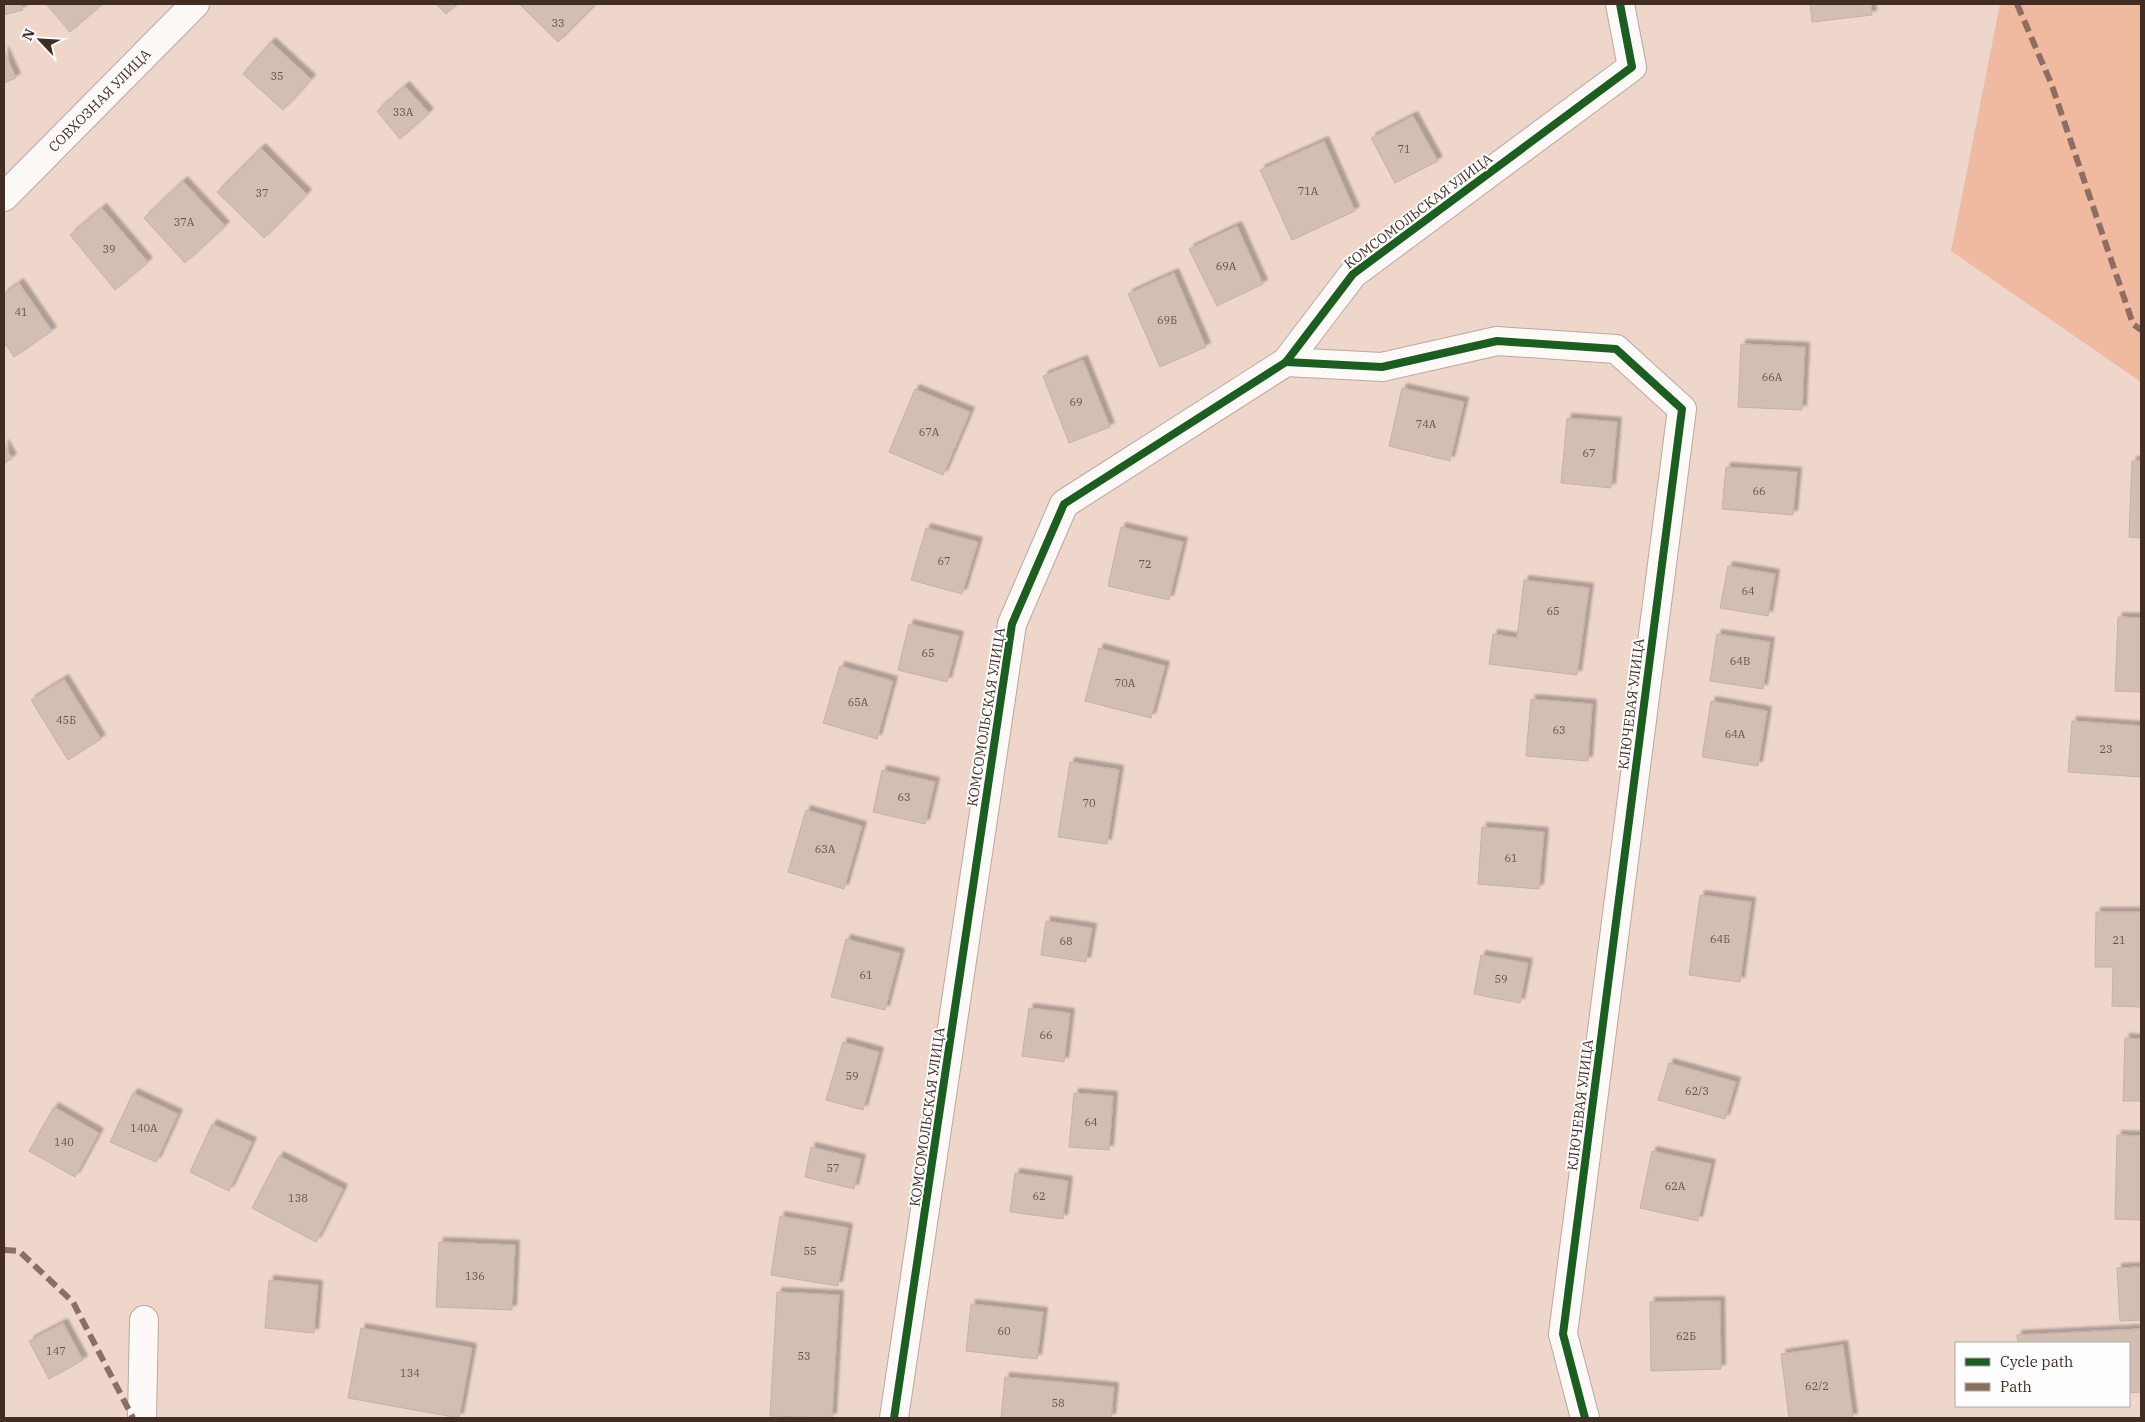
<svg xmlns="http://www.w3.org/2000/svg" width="2145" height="1422" viewBox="0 0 2145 1422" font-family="'IBM Plex Serif',serif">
	<defs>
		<filter id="shadow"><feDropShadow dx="4.5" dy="-4.5" stdDeviation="1" flood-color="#0004"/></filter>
	</defs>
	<rect width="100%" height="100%" fill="#eed6cb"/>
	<!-- green -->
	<polygon fill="#f0baa0" points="2000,4 2141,4 2141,382 1951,251"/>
	<!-- building -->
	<g fill="#d3beb4" stroke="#c5b1a7" filter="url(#shadow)">
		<polygon points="4,4 21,4 23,10 4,15"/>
		<polygon points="46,4 102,4 70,32"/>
		<polygon points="436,4 457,4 446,14"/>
		<polygon points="519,4 596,4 558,42"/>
		<polygon points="1810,4 1871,4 1872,15 1812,22"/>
		<polygon points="271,42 311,79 283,110 243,74"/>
		<polygon points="4,51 16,78 4,83"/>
		<polygon points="405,86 429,113 400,139 377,111"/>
		<polygon points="1413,116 1438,161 1395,183 1371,138"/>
		<polygon points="1324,141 1355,211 1292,240 1260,170"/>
		<polygon points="261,148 307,194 264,238 217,192"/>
		<polygon points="183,181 225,226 185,263 144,218"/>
		<polygon points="102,208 148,262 115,290 70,235"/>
		<polygon points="1237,226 1263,284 1217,306 1189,249"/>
		<polygon points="1174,273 1206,347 1160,367 1128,294"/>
		<polygon points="19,283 52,331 14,357 4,342 4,294"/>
		<polygon points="1741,344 1805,347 1802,410 1738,407"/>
		<polygon points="1083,360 1110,427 1069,443 1043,376"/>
		<polygon points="1402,388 1464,402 1450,461 1389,446"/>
		<polygon points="915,389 970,412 943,475 889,452"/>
		<polygon points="1567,418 1617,422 1611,488 1561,483"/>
		<polygon points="4,444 12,458 4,464"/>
		<polygon points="2132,461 2141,461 2141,538 2129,537"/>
		<polygon points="1726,467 1797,472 1793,515 1722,509"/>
		<polygon points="1121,527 1183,542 1169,600 1108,586"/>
		<polygon points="926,528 978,542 962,594 911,580"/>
		<polygon points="1728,566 1775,574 1768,616 1720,608"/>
		<polygon points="1524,580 1589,588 1577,675 1489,664 1493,634 1517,638"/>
		<polygon points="2118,617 2141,618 2141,692 2115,691"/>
		<polygon points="909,624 959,636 947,682 898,670"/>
		<polygon points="1717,634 1770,642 1763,689 1710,681"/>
		<polygon points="1099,648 1165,666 1151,718 1085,701"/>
		<polygon points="840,666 893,681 877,739 823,723"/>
		<polygon points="64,679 101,739 68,760 31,700"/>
		<polygon points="1531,699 1592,704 1588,761 1526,756"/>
		<polygon points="1711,701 1767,711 1758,766 1702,757"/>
		<polygon points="2072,721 2141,726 2141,777 2068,772"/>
		<polygon points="1070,762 1119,770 1107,844 1058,837"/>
		<polygon points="882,770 935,782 925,824 873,812"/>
		<polygon points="806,810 862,826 844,889 788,872"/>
		<polygon points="1482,827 1544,832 1539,889 1478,884"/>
		<polygon points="1700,895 1751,902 1740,982 1689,975"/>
		<polygon points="2096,912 2141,912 2141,1007 2112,1006 2113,967 2095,967"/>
		<polygon points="1046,921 1092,928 1086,962 1041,955"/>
		<polygon points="846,939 900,953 885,1010 831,997"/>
		<polygon points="1481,955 1528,963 1520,1003 1474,994"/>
		<polygon points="1029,1008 1070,1013 1064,1062 1022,1056"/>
		<polygon points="2125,1038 2141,1039 2141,1101 2123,1101"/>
		<polygon points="843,1042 879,1052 863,1110 826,1100"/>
		<polygon points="1669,1063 1736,1082 1725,1119 1658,1100"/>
		<polygon points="133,1093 178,1114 156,1162 110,1142"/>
		<polygon points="1074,1093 1113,1096 1109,1150 1069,1147"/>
		<polygon points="54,1107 99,1133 75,1177 29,1151"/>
		<polygon points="212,1124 252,1142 229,1191 190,1172"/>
		<polygon points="2117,1135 2141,1136 2141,1220 2115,1219"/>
		<polygon points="811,1147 861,1159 854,1189 805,1177"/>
		<polygon points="1652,1151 1711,1164 1698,1221 1640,1208"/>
		<polygon points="279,1156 343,1189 316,1242 252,1208"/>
		<polygon points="1015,1173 1068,1181 1063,1219 1010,1212"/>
		<polygon points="780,1216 848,1228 838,1286 771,1275"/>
		<polygon points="439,1242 515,1245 512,1310 436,1307"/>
		<polygon points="2141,1267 2141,1320 2120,1321 2117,1268"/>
		<polygon points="269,1280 318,1285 314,1333 265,1328"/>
		<polygon points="777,1292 839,1295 832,1418 770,1416"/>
		<polygon points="1720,1301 1721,1369 1651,1371 1650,1302"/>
		<polygon points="971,1304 1043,1312 1037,1359 966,1351"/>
		<polygon points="63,1323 83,1360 49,1379 29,1341"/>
		<polygon points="361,1328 472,1348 459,1418 348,1398"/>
		<polygon points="2141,1329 2141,1392 2129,1393 2129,1343 2018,1343 2017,1335"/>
		<polygon points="1843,1345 1853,1418 1789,1418 1781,1354"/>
		<polygon points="1005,1377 1114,1387 1111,1418 1001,1418"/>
	</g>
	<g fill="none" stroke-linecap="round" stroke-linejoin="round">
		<!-- street casing -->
		<g stroke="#bca79e" stroke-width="30">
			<g id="street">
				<path id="s1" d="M4,197L195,4"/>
				<polyline points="1286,362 1382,367 1497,341 1616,349 1682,409 1563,1334 1585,1418"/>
				<polyline points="142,1418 144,1320"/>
				<polyline points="894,1418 1012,624 1064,504 1286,362 1353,274 1632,67 1620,4"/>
			</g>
		</g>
		<!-- street -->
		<use href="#street" stroke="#fcf9f7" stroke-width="28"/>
		<!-- quiet -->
		<g stroke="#8d6e63" stroke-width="6" stroke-dasharray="12 6" stroke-linecap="butt">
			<polyline points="2017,4 2051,83 2133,324 2141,330"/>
			<polyline points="4,1250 19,1251 73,1302 133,1418"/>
		</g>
		<!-- cycleway casing -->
		<g stroke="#fdfdfd" stroke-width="11">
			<g id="cycleway">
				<polyline points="1286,362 1382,367 1497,341 1616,349 1682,409 1563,1334 1585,1418"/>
				<polyline points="894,1418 1012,624 1064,504 1286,362 1353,274 1632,67 1620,4"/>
			</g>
		</g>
		<!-- cycleway -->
		<use href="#cycleway" stroke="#1b5e20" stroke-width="8"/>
	</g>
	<g text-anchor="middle" stroke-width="4" stroke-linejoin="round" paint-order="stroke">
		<!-- number labels -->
		<g font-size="11" fill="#685348">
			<text x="558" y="27">33</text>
			<text x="277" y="80">35</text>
			<text x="403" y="116">33А</text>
			<text x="1404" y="153">71</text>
			<text x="1308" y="195">71А</text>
			<text x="262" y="197">37</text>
			<text x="184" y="226">37А</text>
			<text x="109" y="253">39</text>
			<text x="1226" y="270">69А</text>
			<text x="21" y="316">41</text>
			<text x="1167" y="324">69Б</text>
			<text x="1772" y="381">66А</text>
			<text x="1076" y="406">69</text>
			<text x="1426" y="428">74А</text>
			<text x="929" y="436">67А</text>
			<text x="1589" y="457">67</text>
			<text x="1759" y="495">66</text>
			<text x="944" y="565">67</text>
			<text x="1145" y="568">72</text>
			<text x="1748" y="595">64</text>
			<text x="1553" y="615">65</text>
			<text x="928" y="657">65</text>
			<text x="1740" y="665">64В</text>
			<text x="1125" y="687">70А</text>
			<text x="858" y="706">65А</text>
			<text x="66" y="724">45Б</text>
			<text x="1559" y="734">63</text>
			<text x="1735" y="738">64А</text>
			<text x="2106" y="753">23</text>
			<text x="904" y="801">63</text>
			<text x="1089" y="807">70</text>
			<text x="825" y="853">63А</text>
			<text x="1511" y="862">61</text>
			<text x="1720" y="943">64Б</text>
			<text x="2119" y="944">21</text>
			<text x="1066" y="945">68</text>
			<text x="866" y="979">61</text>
			<text x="1501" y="983">59</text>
			<text x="1046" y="1039">66</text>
			<text x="852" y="1080">59</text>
			<text x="1697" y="1095">62/3</text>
			<text x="1091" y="1126">64</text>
			<text x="144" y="1132">140А</text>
			<text x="64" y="1146">140</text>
			<text x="833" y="1172">57</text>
			<text x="1675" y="1190">62А</text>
			<text x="1039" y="1200">62</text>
			<text x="298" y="1202">138</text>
			<text x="810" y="1255">55</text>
			<text x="475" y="1280">136</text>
			<text x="1004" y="1335">60</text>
			<text x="1686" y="1340">62Б</text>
			<text x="56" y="1355">147</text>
			<text x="804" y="1360">53</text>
			<text x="410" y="1377">134</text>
			<text x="1817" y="1390">62/2</text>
			<text x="1058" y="1407">58</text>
		</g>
		<!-- street labels -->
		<g font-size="14" fill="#422d22" stroke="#fdfdfd">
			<text dy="5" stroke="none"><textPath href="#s1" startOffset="136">СОВХОЗНАЯ УЛИЦА</textPath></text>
			<text transform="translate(1418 211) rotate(-37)" y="5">КОМСОМОЛЬСКАЯ УЛИЦА</text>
			<text transform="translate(1631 704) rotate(-83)" y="5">КЛЮЧЕВАЯ УЛИЦА</text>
			<text transform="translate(986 717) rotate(-81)" y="5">КОМСОМОЛЬСКАЯ УЛИЦА</text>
			<text transform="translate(1580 1105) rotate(-83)" y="5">КЛЮЧЕВАЯ УЛИЦА</text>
			<text transform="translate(927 1117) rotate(-82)" y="5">КОМСОМОЛЬСКАЯ УЛИЦА</text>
		</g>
	</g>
	<!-- border -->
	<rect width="2145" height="1422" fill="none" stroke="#422d22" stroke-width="10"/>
	<!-- legend -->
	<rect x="1955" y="1342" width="175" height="65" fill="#fdfdfd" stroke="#b2aaa5"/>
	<rect x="1965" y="1358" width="25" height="8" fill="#1b5e20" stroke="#b2aaa5"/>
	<text x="2000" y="1367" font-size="15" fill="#422d22">Cycle path</text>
	<rect x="1965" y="1383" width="25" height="8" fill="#8d6e63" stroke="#b2aaa5"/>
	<text x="2000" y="1392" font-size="15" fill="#422d22">Path</text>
	<!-- north arrow -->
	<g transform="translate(40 40) rotate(295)" stroke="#fdfdfd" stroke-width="4" paint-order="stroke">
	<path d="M0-4L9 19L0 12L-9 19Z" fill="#422d22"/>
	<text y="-8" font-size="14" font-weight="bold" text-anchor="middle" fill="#422d22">N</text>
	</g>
</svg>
